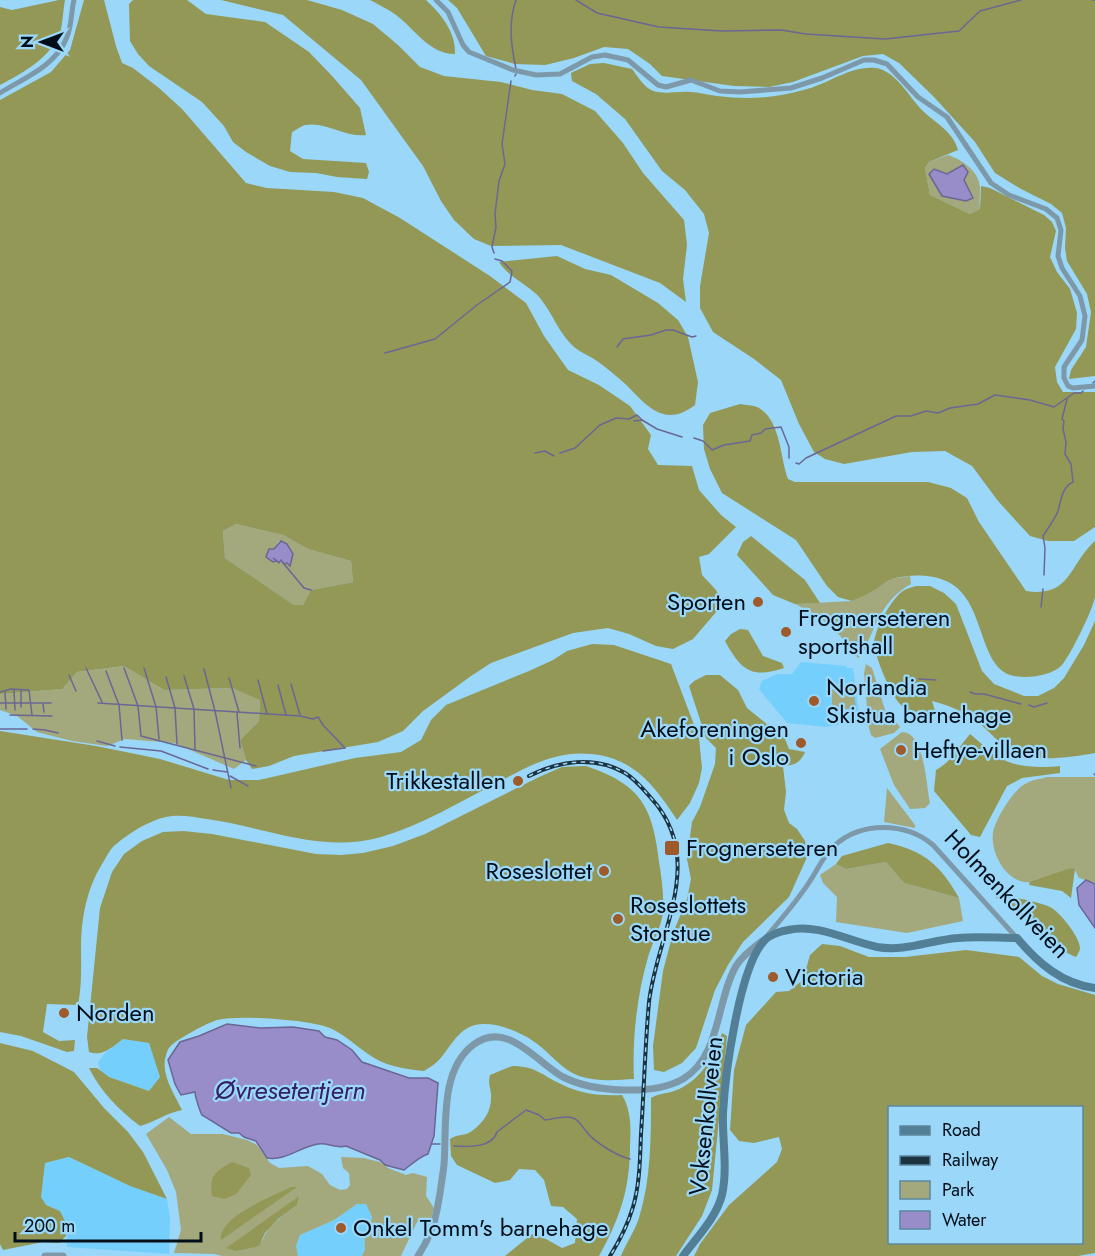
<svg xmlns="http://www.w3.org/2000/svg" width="1095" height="1256" viewBox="0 0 1095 1256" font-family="Jost,sans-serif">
	<rect width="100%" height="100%" fill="#9ad7f8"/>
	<!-- built -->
	<g fill="#75cffc">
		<polygon points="801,662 846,666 847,668 853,668 860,721 826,727 787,723 759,689 762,681 777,674 792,674"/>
		<polygon points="123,1039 149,1043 160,1077 149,1091 109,1077 101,1072 98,1062 106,1052"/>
		<polygon points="69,1157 130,1186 167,1199 170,1217 169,1254 67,1247 66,1224 60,1211 46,1205 41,1197 45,1163"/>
		<polygon points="357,1204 366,1204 372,1217 370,1226 364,1231 365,1249 362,1256 298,1256 296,1246 300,1235 334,1220"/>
	</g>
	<!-- green -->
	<g fill="#a4a87d" fill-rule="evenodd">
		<path d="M948,155C963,160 980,172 980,189C980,196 979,202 980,209L970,214L930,195L925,168L929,162ZM934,169L963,180L973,198L966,201L942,196Z"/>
		<path d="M236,524L283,535L308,549L351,561L353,582L311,590L303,605H294L225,558L223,531ZM279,541L287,544L293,554L289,565L273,558L275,560L273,562L266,557L269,550L274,549Z"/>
		<path d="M910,576L911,584C882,600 876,625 863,653L858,658C837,630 826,619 795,604L852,601L873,591L890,579Z"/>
		<polygon points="866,664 872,668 885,710 900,727 894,733 875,738 871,735 869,728 864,673"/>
		<polygon points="124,666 164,690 232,688 260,699 259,721 240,740 246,760 234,769 174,743 125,739 107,746 72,741 37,732 17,716 0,710 0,694 61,689 77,672"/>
		<polygon points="832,686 853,686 856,709 832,709"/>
		<path d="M902,732C925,732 926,786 930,803L925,808L910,809L894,785L880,749Z"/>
		<path d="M1047,777H1095V883L1079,878L1075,870L1070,868C1058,872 1043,880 1031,882C1008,885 990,854 993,833C994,821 1014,789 1025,784C1031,780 1040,779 1047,777Z"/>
		<polygon points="887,788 915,825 915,828 884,822"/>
		<polygon points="886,862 904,883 959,898 963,921 907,933 836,922 837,897 823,883 820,875 836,864 846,869"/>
		<path d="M169,1117L191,1134H223L247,1140L257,1145L270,1163L279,1168L308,1166L322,1174L330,1185L340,1190L347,1189L350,1185L349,1173L343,1168L341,1157L364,1158L380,1162L388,1168L406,1175L413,1173L427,1177L426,1196L434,1208L430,1223L417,1222L401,1256H362L365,1249L364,1231L370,1226L372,1217L366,1204H357L334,1220L300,1235L296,1246L298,1256H222L214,1254L174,1253L181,1230L176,1192L167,1170L146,1134ZM298,1197L297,1205C284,1215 268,1225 262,1241L227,1248Z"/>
	</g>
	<!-- forest -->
	<g fill="#939856" fill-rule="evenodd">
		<path d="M59,0H65C63,10 63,23 60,33C50,58 23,73 0,85V7L12,10Z"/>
		<path d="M84,0H104L116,46L122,63L133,68L159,88L182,109L246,183L267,188L334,192L363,198L400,218L490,276L526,303L544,336L568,370L599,385L630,406L651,435L648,449L658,465L692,466L699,490L721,515L736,527L709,554L699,557L702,575L716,590L723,604L693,639L673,649L656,646L629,634L608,628L573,633L491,663L471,676L423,711L403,731L378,742L294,756L269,766L252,769L246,760L240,740L259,721L260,700L232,688L164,690L124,666L77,672L62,689L0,694V100L51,72L70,50ZM236,524L283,535L308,549L351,561L353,582L311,590L303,605H294L225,558L223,531Z"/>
		<path d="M133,0H187L206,14L265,22L309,52L333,77L360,108L366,135C346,138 326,121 305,125C301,126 296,130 292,132L290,151L303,159L366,163L369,172L367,179L337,177L316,173L290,172L270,166L246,152L233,142L224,126L202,102L149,66L138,54L130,41L129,4Z"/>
		<polygon points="221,0 307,0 342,10 373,24 398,45 420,67 444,76 501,82 532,90 562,94 595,111 623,143 643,173 684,220 687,245 683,279 686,302 660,283 561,245 491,246 474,239 454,220 441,201 423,166 361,80 283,15"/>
		<path d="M370,0H426C441,14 456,32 455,54C429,54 415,29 396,15C388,9 379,5 370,0Z"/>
		<polygon points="448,0 1095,0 1095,376 1069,379 1071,370 1086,347 1091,312 1087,294 1067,261 1065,248 1066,228 1062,213 1051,204 1021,189 995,173 975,142 934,97 899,63 883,54 863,56 793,82 769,87 734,86 662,76 650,64 628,49 604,47 574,58 545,65 515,64 486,56 457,8"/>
		<path d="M604,63L632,69C639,78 646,91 658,92C668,94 680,91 690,92C699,92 708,95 717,96C749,100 777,98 807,89C829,83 852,65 876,68C896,71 909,97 922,110C935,123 953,131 958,150L929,162L925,168L930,195L970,214L980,209L981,186L990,188L1044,215L1052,222L1056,231L1050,257L1057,272L1070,289L1077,313L1076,329L1055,367L1057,382L1063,392H1095V527L1074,541H1048L1030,536L998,501L972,466L945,451L912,452L844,464L825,459L814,452L799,424L781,380L754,359L713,332L700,308V286L709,233L704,214L685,190L662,171L625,119L596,94L572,81L571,73L590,64Z"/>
		<path d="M557,256L585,269L611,275L658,303L678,320L688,337L698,382L695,405C658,433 641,395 616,376C609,370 602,364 594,359C588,355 580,352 574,347C559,334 553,314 540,298C528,284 509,278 499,262Z"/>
		<path d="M740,404C745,405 754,405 759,408C781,421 780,458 788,479L795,482H928L951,488L967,498L979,522L1026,591C1071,598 1069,564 1095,541C1095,559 1095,579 1095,596C1094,608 1069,658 1061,666C1050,677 1017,681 1004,672C978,655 983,597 946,581C931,574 908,574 892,579C885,581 879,588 873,591C866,595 859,598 852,601L838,597L827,586L796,540L722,493L710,469L704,449L703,425L710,413Z"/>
		<polygon points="751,536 805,580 820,603 795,604 773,595 737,555 743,542"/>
		<path d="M916,586H930L944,593L956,604L982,671L994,684L1024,696H1038L1054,688L1064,678L1084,645L1095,621V753C1075,757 1036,762 1017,754C1000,746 989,730 974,719C961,710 947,705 932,701L935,711C924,715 908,712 900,704C891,695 875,657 874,644C874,631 891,599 903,591C906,589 912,587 916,586Z"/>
		<path d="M740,629L748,630L763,656L782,663L784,668C751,679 741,670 725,641L731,634Z"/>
		<path d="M592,644L614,645L671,664L699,738L702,768L699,783L690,803L677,820C655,786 634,758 591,754C556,750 527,767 497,783C459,802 422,825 381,837C322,854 265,827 207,819C194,817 179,814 166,817C148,821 129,833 115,845C109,850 106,858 102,864C87,888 81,918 81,947C81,967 82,985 78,1005L47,1004L43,1032L59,1041L75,1040L74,1051L67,1052L21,1036L0,1032V731L96,746L160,759L229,780H259L355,758L401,752L421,740L431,720L446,705L529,671L553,660L567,651Z"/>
		<path d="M706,675H720L738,690L747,708L785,739L789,749L805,752C800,763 795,765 783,766L786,792L784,810L789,823L797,829L805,841L808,855L789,897L743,942L728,965L715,990L696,1048L682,1063L664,1072L654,1070L653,1046L663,971L673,933L687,899L691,879L687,859L692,822L700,807L715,764L716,748L706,738L689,686L694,681Z"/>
		<path d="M970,734C980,742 989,752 1000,758C1017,768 1041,768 1060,766V773L1022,778L1007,786L980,837L971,835L934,791L936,770C951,762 959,747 970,734Z"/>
		<path d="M586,766C645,786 653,810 660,868C662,883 665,903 662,918C659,931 652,944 648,957C637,995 632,1039 634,1079C617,1080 597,1082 579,1076C562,1070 550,1053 536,1043C520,1031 494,1021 475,1025C458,1029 449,1049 439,1060C435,1064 429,1068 424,1071C405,1069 384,1066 368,1054C355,1045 345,1035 330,1028C308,1019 241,1015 217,1020C209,1022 175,1040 170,1047C167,1049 166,1056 165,1059C162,1077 175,1095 182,1110C166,1113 155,1122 140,1126C119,1110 101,1092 89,1068H97L109,1077L149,1091L160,1077L149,1043L123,1039C112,1047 103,1057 89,1052L87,1037L100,908L112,872L124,854L142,841L163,832L183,831L212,834L316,854L341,855L363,853L393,846L425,834L539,777L562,767Z"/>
		<path d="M888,843C925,851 941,866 959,898L904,883L886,862L846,869L836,864L842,856Z"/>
		<polygon points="1070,868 1075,869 1071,898 1062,891 1029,885 1030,882"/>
		<path d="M994,891C1012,899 1032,899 1050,907C1059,911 1081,938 1080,949C1080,950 1077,956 1076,957C1056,950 1043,928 1025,915C1017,908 1006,903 996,898Z"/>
		<path d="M822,944L840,946L869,957H905L966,950L1019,957L1042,976L1058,984L1095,995V1253L1078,1256H694L700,1244L729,1205L777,1162L782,1149L779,1137L754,1143L739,1141L730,1130L734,1070L746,1025L776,992L789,991L803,980L810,955ZM890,1108H1082V1242H890Z"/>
		<path d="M722,1033L727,1036L712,1190L702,1216L676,1256H621C626,1243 635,1231 639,1218C651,1179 651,1138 651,1098C659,1093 666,1094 674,1091C700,1082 714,1057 722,1033Z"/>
		<polygon points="0,1043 33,1051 74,1072 104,1108 128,1132 143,1152 167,1199 130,1186 69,1157 45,1163 41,1197 46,1205 60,1211 66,1223 66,1236 59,1243 43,1242 3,1250 0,1244"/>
		<path d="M512,1066C536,1066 541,1075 561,1084C580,1094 600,1096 622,1095C631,1110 631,1127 630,1145C630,1189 620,1218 599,1256H505L532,1234L546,1239L562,1248L575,1243L577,1219L563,1207L551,1206L544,1180L535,1170L519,1169L510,1180L495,1183L457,1165L451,1156L450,1139C457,1134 466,1136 472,1131C485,1121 492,1110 491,1094C490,1086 488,1083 490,1075Z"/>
		<path d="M232,1162L249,1168L251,1175L236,1194L224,1199L212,1196C209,1175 215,1172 232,1162Z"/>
		<path d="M291,1187H297L221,1240C218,1217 273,1196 291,1187Z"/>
		<polygon points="299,1196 297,1205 278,1219 265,1233 259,1246 236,1251 226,1248"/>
	</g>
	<!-- water -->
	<g fill="#988dc9" stroke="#6a6794" stroke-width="1.5">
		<polygon points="963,165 968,172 964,180 973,198 966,201 942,196 929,174 934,169 947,174"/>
		<polygon points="281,541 287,544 293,554 290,566 287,563 284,564 281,560 279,563 273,558 277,561 273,562 266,557 269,549 274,549"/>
		<polygon points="1086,880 1095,884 1095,928 1079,905 1077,888"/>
		<path d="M227,1024L261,1028L293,1027L319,1031L325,1037L337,1040L352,1050L362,1062L409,1078H428L438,1083L434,1136L428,1154C419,1157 412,1164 404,1170L385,1165L380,1160L346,1146C336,1149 327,1142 318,1144C299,1147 286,1161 267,1158L256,1141L244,1137L239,1133H231L202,1115C200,1112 195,1096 195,1092L181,1095L175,1084L168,1060L180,1042L199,1036Z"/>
	</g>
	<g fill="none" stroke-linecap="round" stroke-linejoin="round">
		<!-- stream -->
		<g stroke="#6a6794" stroke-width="1.5">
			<path d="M516,0C508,23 511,45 516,69"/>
			<polyline points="576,0 597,13 659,27 722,31 781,30 806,34 885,39 959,31 980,11 1021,0"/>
			<polyline points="1093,0 1095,0"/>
			<polyline points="515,76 516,74"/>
			<polyline points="494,253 492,247 496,227 495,214 499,181 505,164 502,144 511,81"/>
			<polyline points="617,347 623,339 651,335 666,330 673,330 692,337 696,336"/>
			<polyline points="385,353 435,339 477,305 510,282 512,271 502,261 495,259"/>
			<polyline points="1093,383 1095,381"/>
			<polyline points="634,421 642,420 657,429 682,437"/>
			<polyline points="694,438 703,441 712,450 724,445 750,441 752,435 761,433 765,429 781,427 789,447 789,458"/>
			<polyline points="535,453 545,451 554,456"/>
			<polyline points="560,453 575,448 600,425 616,418 629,419 637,415 642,420"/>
			<polyline points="796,463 799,464 806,458 896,416 911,416 926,411 938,413 950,408 978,404 995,395 1030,400 1054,407 1074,393 1081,393 1083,391"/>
			<polyline points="284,564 304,588 311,590"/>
			<path d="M1044,575L1045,548L1043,536C1048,528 1055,519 1058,511C1061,500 1062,487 1073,482L1071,464L1065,454L1066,442L1063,429L1064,421L1062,419L1067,399"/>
			<polyline points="1041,607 1043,589"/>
			<polyline points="86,668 102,702"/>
			<polyline points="124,668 138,706 141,736 256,766"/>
			<polyline points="144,668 156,707 159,739"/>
			<polyline points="204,669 215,711 231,788"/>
			<polyline points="106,671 119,705 122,740"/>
			<polyline points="69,675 76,691"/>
			<polyline points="184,676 194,709 195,749"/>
			<polyline points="166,677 175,708 177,744"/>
			<polyline points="229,678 239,712"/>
			<polyline points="919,679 936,680"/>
			<polyline points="258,680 267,714"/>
			<polyline points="291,684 300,715"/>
			<polyline points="278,685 286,715"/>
			<polyline points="14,690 15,710"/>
			<polyline points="21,690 21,707"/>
			<polyline points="0,692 11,689 29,690 32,715"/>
			<polyline points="5,692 6,709"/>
			<polyline points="970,692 975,694 984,694 1021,704"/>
			<polyline points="0,703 51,703"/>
			<polyline points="98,703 300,716 313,719 318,717 323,725 345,748"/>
			<polyline points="43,704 44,712"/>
			<polyline points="1029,705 1034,707 1047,703"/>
			<polyline points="237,713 240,748"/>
			<polyline points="10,715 52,716"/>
			<polyline points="0,729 27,729"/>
			<polyline points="33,729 45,730 58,733"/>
			<polyline points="97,741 115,746"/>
			<polyline points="120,747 161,751 208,769"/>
			<polyline points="323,751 345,748"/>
			<polyline points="213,770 227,772"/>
			<polyline points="1094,774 1095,775"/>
			<polyline points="230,776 248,786"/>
			<polyline points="432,1144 440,1144"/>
			<path d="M454,1146C468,1147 492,1148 497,1132L526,1110L539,1115L545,1120C554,1119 565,1115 573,1118C580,1120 581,1126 586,1131C594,1142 617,1156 630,1159"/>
		</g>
		<!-- minor -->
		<g stroke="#7d99a9" stroke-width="5">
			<polyline points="436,0 448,12 463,45 469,52 513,70 536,75 560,74 592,57 605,55 628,60 658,85 666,87 691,80 720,91 740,92 791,88 822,78 864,60 874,60 887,64 918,97 947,117 991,183 1009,195 1046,209 1057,218 1061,230 1058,256 1062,268 1080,296 1085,316 1082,340 1064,367 1064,378 1068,386 1073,388 1095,386"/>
			<path d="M0,93C24,78 56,66 67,37C72,25 71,12 74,0"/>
			<path d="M767,936C782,918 798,900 810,881C818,869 823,856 834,846C861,821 906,822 933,845L1017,938"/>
		</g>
		<!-- tertiary -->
		<g stroke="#7d99a9" stroke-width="7">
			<polyline points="45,1256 63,1256"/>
			<path d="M418,1256C427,1242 434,1227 437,1210C440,1195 442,1180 444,1165C447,1128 439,1071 473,1045C507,1019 536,1062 563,1077C593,1092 653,1096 683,1079C721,1056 716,1001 736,966C742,956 753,948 762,941"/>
		</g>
		<!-- secondary -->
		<path stroke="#537f96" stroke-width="8" d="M683,1256C697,1237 716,1218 722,1195C728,1168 722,1139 723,1113C725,1075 739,968 764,941C769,935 781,931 788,930C818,923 848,941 877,947C905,952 931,940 958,938C978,936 998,938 1017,938C1038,963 1062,984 1095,988"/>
		<!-- rail casing -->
		<g stroke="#1c3342" stroke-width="4">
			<path id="rail" d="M529,776C559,761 594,755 625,773C635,779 643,789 651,798C708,860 657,933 649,1002C645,1046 644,1090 641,1134C640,1158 640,1183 633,1207C628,1224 620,1240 610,1256"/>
		</g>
		<!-- rail -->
		<use href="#rail" stroke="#9ad7f8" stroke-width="1.5" stroke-dasharray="4.5" stroke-linecap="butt"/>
	</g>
	<!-- markers -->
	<g fill="#9e5a2b" stroke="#9ad7f8" stroke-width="2">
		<circle cx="758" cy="602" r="6"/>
		<circle cx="786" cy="632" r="6"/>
		<circle cx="814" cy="701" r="6"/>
		<circle cx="801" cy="743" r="6"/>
		<circle cx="901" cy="750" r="6"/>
		<circle cx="518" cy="781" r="6"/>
		<rect x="664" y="840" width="16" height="16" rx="3"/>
		<circle cx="604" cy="871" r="6"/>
		<circle cx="618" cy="919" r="6"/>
		<circle cx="773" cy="977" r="6"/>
		<circle cx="64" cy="1013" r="6"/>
		<circle cx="341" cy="1228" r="6"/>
	</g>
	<g text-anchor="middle" stroke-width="4.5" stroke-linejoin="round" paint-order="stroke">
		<!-- poi labels -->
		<g font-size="24" fill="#000e19" stroke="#9ad7f8" text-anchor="start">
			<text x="746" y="610" text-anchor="end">Sporten</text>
			<text x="798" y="626">Frognerseteren<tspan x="798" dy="28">sportshall</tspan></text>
			<text x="826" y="695">Norlandia<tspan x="826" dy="28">Skistua barnehage</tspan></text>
			<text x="789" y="737" text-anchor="end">Akeforeningen<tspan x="789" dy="28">i Oslo</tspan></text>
			<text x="913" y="758">Heftye-villaen</text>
			<text x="506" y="789" text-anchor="end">Trikkestallen</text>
			<text x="686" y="856">Frognerseteren</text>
			<text x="592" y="879" text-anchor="end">Roseslottet</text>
			<text x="630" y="913">Roseslottets<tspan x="630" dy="28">Storstue</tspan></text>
			<text x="785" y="985">Victoria</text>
			<text x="76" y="1021">Norden</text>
			<text x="353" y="1236">Onkel Tomm's barnehage</text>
		</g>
		<!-- street labels -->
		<g font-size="24" fill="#000e19" stroke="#9ad7f8">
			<text transform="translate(1007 894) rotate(46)" y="8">Holmenkollveien</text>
			<text transform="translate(706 1116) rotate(-84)" y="8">Voksenkollveien</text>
		</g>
		<!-- water labels -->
		<g font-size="26" font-style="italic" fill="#352067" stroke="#9ad7f8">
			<text x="290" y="1099">Øvresetertjern</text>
		</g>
	</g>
	<!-- legend -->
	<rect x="888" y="1106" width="195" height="138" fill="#9ad7f8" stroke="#5c879f" stroke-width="1.5"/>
	<rect x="900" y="1126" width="30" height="9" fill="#537f96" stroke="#5c879f" stroke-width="1.5"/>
	<text x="942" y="1136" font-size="18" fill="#000e19">Road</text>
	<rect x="900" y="1156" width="30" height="9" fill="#1c3342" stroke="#5c879f" stroke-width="1.5"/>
	<text x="942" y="1166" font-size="18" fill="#000e19">Railway</text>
	<rect x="900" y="1181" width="30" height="18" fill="#a4a87d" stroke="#5c879f" stroke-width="1.5"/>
	<text x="942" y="1196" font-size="18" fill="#000e19">Park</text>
	<rect x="900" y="1211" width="30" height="18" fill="#988dc9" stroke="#5c879f" stroke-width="1.5"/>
	<text x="942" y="1226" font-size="18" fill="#000e19">Water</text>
	<!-- north arrow -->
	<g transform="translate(42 42) rotate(270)" stroke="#9ad7f8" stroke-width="4.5" paint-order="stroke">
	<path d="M0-4.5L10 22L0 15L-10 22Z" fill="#000e19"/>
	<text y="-9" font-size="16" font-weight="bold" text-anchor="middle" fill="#000e19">N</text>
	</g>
	<!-- scale -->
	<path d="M15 1232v9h186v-9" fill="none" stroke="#000e19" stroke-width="3"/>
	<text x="24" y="1232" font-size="18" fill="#000e19" stroke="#9ad7f8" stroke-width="4.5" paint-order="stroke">200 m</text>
</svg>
